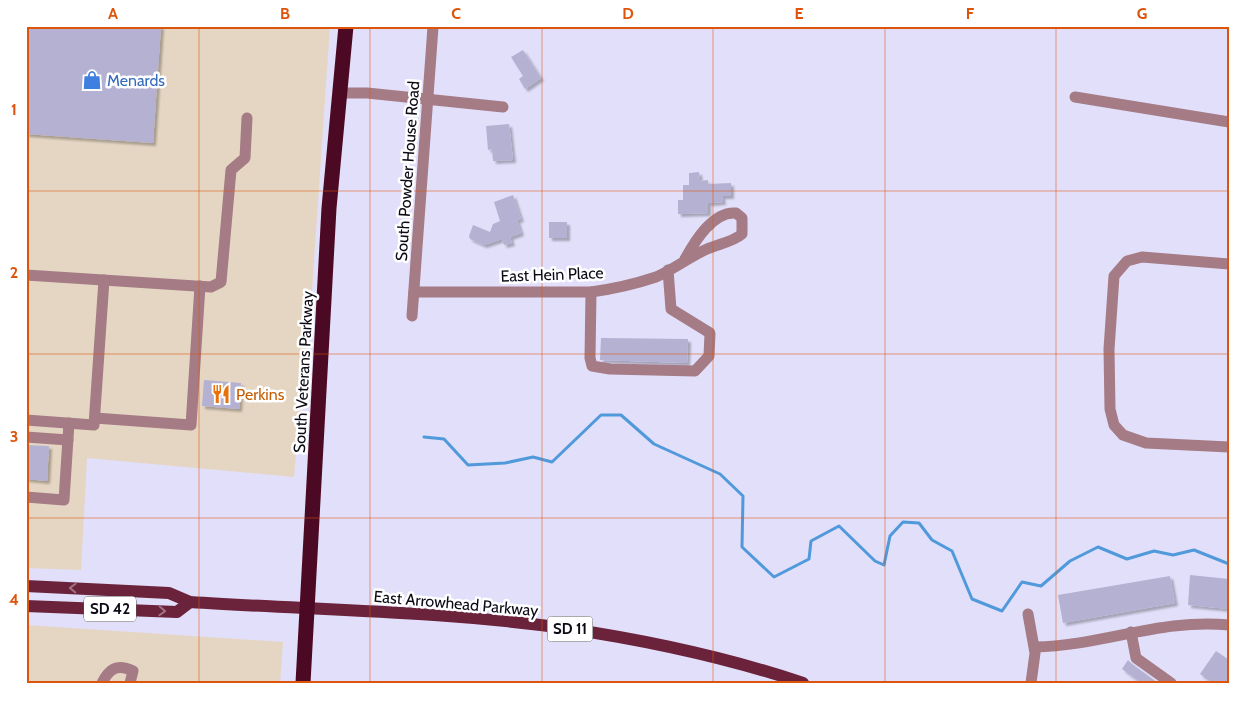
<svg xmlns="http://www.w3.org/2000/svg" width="1255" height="709" viewBox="0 0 1255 709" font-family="Cabin,sans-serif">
	<defs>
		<filter id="shadow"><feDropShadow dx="3" dy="3" stdDeviation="1" flood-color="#0004"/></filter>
	</defs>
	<rect width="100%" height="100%" fill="#e2dffa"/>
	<!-- commercial -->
	<g fill="#e5d6c3">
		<polygon points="26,26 330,26 310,320 307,320 294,477 87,458 81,570 26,568"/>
		<polygon points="26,625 283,642 280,683 26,683"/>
	</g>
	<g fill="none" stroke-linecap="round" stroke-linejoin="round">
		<!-- stream -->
		<polyline stroke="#5099da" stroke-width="3" points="424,437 444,439 468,465 505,463 533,457 552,462 601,415 621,415 654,444 720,474 743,496 742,547 774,577 809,559 811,541 839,526 875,561 884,565 890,536 903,522 919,523 932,540 952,551 972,599 1002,611 1022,582 1041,586 1070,561 1098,547 1127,559 1154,551 1173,555 1194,550 1229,564"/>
	</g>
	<!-- building -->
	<g fill="#b5b1d2" filter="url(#shadow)">
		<polygon points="26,26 161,26 153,143 26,134"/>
		<polygon points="523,50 541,78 525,89 519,79 523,76 511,57"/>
		<polygon points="509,124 513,160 493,161 492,149 488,150 486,126"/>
		<polygon points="699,172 700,181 708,180 708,184 731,183 731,196 722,196 723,202 708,203 708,213 678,214 678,200 683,200 683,185 689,185 689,173"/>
		<polygon points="513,195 521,219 517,220 521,233 510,237 512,243 504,245 502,239 484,245 470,239 469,236 473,225 490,232 493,224 500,221 494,202"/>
		<rect x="549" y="222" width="18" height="16"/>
		<polygon points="601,338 688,339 687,363 600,360"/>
		<polygon points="204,380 241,383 239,409 202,406"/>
		<polygon points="26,445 49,446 47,481 26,479"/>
		<polygon points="1190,575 1229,579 1229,609 1188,605"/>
		<polygon points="1170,576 1175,603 1063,623 1058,595"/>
		<polygon points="1216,651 1229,660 1229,683 1212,683 1200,674"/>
		<polygon points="1128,660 1132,664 1158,683 1141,683 1122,669"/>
	</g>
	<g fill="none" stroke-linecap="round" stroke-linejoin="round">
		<!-- minor -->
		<g stroke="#a57b85" stroke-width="11">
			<polyline points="339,93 367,93 503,107"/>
			<polyline points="1075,97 1229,122"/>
			<polyline points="1229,264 1142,257 1127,261 1114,276 1109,349 1110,409 1114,425 1123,435 1146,443 1229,447"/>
			<polyline points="26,275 211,287 221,282 231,170 245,158 247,118"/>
			<path d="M414,292H591C613,289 635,284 656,277C673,270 689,257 707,249C718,244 733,242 742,234V218L736,213C713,211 695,241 685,259"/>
			<polyline points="591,292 590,358 592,366 610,369 695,371 709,356 710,333 671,309 668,270"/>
			<polyline points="412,316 433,27"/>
			<polyline points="95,418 191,425 200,286"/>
			<polyline points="26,420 94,425 104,280"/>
			<polyline points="26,437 68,440"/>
			<polyline points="26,497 64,500 69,423"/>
			<polyline points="1028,614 1035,653 1031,683"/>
			<polyline points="1131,632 1136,658 1171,683"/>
			<path d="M1035,647C1101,646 1162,618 1229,625"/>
			<path d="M102,683C109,669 117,663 133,671L130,683"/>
		</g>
		<!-- major -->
		<g stroke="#6a233b" stroke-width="12">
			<path d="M26,586L169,593L190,602C314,610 440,611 564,628C645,640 726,657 803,683"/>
			<polyline points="26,606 177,612 190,602"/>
		</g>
		<!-- highway -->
		<polyline stroke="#4b0924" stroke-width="15" points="303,683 329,208 346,26"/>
	</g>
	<!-- one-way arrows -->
	<defs><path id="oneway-chevron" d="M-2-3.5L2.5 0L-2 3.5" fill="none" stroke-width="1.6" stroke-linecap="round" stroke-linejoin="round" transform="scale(1.25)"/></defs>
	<g stroke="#9e7080">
		<use href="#oneway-chevron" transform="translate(73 588) rotate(-178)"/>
		<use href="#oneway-chevron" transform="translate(162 611) rotate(2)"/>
	</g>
	<!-- grid -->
	<path fill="none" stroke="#dd550c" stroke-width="1" stroke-opacity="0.55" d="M199,26V683M370,26V683M542,26V683M713,26V683M885,26V683M1056,26V683M26,191H1229M26,354H1229M26,518H1229"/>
	<!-- icons -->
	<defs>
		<g id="shop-bare" transform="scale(1.5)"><path d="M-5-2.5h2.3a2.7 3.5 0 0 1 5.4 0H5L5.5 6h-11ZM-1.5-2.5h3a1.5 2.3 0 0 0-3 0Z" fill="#3f7fe0" stroke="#fff" stroke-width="2.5" paint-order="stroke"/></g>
		<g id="restaurant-bare" transform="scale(1.5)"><path d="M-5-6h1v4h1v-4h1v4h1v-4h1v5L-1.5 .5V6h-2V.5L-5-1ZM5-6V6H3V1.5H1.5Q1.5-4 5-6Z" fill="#e8710a" stroke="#fff" stroke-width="2.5" paint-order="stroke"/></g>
	</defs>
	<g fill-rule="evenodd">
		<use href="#shop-bare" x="92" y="80"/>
		<use href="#restaurant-bare" x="221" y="394"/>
	</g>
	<g text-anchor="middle" stroke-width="5" stroke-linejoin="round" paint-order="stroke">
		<!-- shield labels -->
		<g fill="#fff" stroke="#55545b" stroke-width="1">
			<rect x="84" y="596.5" width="52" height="25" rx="4"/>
			<rect x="547.5" y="616.5" width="45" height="25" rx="4"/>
		</g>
		<g font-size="15" font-weight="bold" fill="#0c0a15">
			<text x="110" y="614">SD 42</text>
			<text x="570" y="634">SD 11</text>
		</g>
		<!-- shop labels -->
		<g font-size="16" fill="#366cbe" stroke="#fff" text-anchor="start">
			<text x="107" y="86">Menards</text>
		</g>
		<!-- street labels -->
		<g font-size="16" fill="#0c0a15" stroke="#fff">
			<text transform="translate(407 171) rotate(-86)" y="6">South Powder House Road</text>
			<text transform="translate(552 274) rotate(-2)" y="6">East Hein Place</text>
			<text transform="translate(303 372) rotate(-87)" y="6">South Veterans Parkway</text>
			<text transform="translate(456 603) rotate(5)" y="6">East Arrowhead Parkway</text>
		</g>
		<!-- food labels -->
		<g font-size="16" fill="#c56008" stroke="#fff" text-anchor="start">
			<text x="236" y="400">Perkins</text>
		</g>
	</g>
	<!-- border -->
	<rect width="1255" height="709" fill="none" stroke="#ffffff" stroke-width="55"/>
	<rect x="28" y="28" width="1200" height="654" fill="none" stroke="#dd550c" stroke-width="2"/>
	<g font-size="16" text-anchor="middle" font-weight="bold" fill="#dd550c">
		<text x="113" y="19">A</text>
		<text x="285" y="19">B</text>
		<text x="456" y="19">C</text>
		<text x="628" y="19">D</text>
		<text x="799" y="19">E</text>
		<text x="970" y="19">F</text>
		<text x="1142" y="19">G</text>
		<text x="14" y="115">1</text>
		<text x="14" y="278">2</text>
		<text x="14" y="442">3</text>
		<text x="14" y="605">4</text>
	</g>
</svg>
